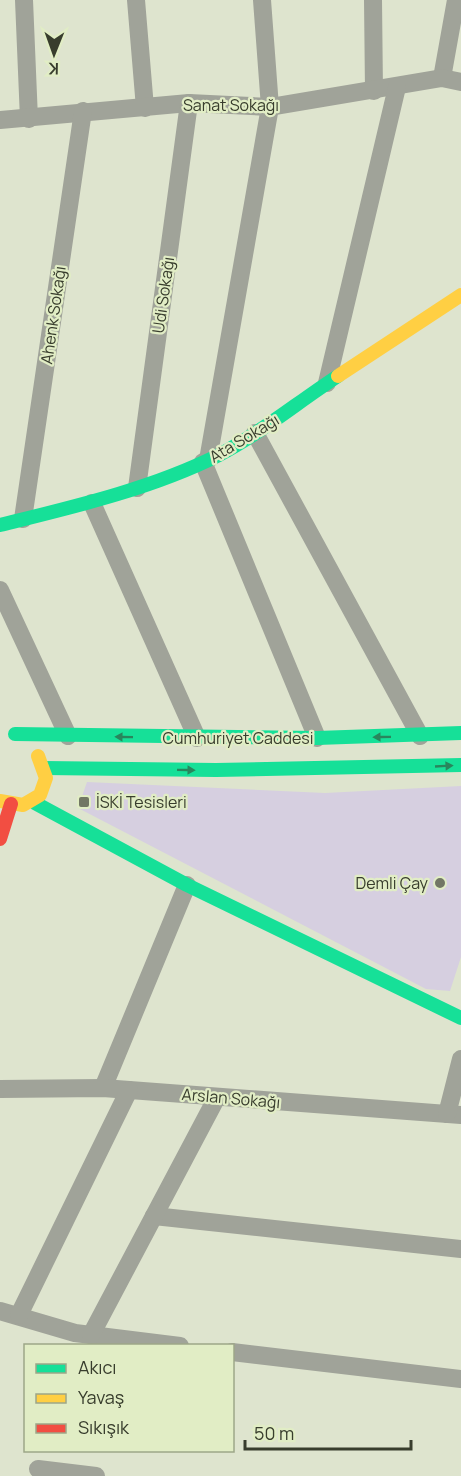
<svg xmlns="http://www.w3.org/2000/svg" width="461" height="1476" viewBox="0 0 461 1476" font-family="Manrope,sans-serif">
	<rect width="100%" height="100%" fill="#dee4ce"/>
	<!-- green -->
	<polygon fill="#d6cfe0" points="87,782 325,793 461,786 461,957 450,991 426,989 78,808"/>
	<g fill="none" stroke-linecap="round" stroke-linejoin="round">
		<!-- street -->
		<g stroke="#a0a399" stroke-width="18">
			<polyline points="24,0 29,119"/>
			<polyline points="136,0 145,108"/>
			<polyline points="373,0 374,91"/>
			<polyline points="442,78 456,0"/>
			<polyline points="0,120 189,103 270,107 442,78 461,82"/>
			<polyline points="327,383 397,87"/>
			<polyline points="255,433 420,736"/>
			<polyline points="208,460 270,107 262,0"/>
			<polyline points="203,462 317,738"/>
			<polyline points="137,488 189,103"/>
			<polyline points="92,503 197,738"/>
			<polyline points="23,519 83,111"/>
			<polyline points="0,590 68,736"/>
			<polyline points="103,1088 187,885"/>
			<polyline points="0,1089 103,1088 461,1115"/>
			<polyline points="447,1114 461,1059"/>
			<polyline points="154,1216 461,1249"/>
			<polyline points="0,1311 75,1333 180,1346"/>
			<polyline points="19,1315 129,1090"/>
			<polyline points="91,1335 217,1097"/>
			<polyline points="232,1352 461,1379"/>
			<polyline points="38,1469 96,1476"/>
		</g>
		<!-- fast -->
		<g stroke="#16e098" stroke-width="14">
			<path d="M0,525C73,507 151,489 219,455C261,433 298,402 338,376"/>
			<polyline points="15,734 317,738 461,733"/>
			<polyline points="44,768 216,770 461,765"/>
			<polyline points="35,803 187,885 461,1018"/>
		</g>
		<!-- slow -->
		<g stroke="#ffcf43" stroke-width="14">
			<polyline points="338,376 461,295"/>
			<polyline points="0,801 23,805 40,795 46,778 38,756"/>
		</g>
		<!-- jam -->
		<polyline stroke="#f24e42" stroke-width="14" points="0,839 11,804"/>
	</g>
	<!-- one-way arrows -->
	<defs><path id="oneway-solid" d="M-6-.8H1V-3.2L6.5 0L1 3.2V.8H-6Z" transform="scale(1.5)"/></defs>
	<g fill="#29865d">
		<use href="#oneway-solid" transform="translate(124 737) rotate(-179)"/>
		<use href="#oneway-solid" transform="translate(382 737) rotate(179)"/>
		<use href="#oneway-solid" transform="translate(444 766) rotate(-3)"/>
		<use href="#oneway-solid" transform="translate(186 770) rotate(1)"/>
	</g>
	<!-- markers -->
	<g fill="#727765" stroke="#e1edc5" stroke-width="2">
		<rect x="78" y="796" width="12" height="12" rx="3"/>
		<circle cx="440" cy="883" r="6"/>
	</g>
	<g text-anchor="middle" stroke-width="4.5" stroke-linejoin="round" paint-order="stroke">
		<!-- street labels -->
		<g font-size="16" fill="#383d2d" stroke="#e1edc5">
			<text x="231" y="111">Sanat Sokağı</text>
			<text transform="translate(163 295) rotate(-82)" y="6">Udi Sokağı</text>
			<text transform="translate(53 315) rotate(-82)" y="6">Ahenk Sokağı</text>
			<text transform="translate(244 438) rotate(-31)" y="6">Ata Sokağı</text>
			<text x="238" y="744">Cumhuriyet Caddesi</text>
			<text transform="translate(231 1098) rotate(5)" y="6">Arslan Sokağı</text>
		</g>
		<!-- poi labels -->
		<g font-size="16" fill="#383d2d" stroke="#e1edc5" text-anchor="start">
			<text x="96" y="808">İSKİ Tesisleri</text>
			<text x="428" y="889" text-anchor="end">Demli Çay</text>
		</g>
	</g>
	<!-- legend -->
	<rect x="24" y="1344" width="210" height="108" fill="#e1edc5" stroke="#9da788" stroke-width="1.5"/>
	<rect x="36" y="1364" width="30" height="9" fill="#16e098" stroke="#9da788" stroke-width="1.5"/>
	<text x="78" y="1374" font-size="18" fill="#383d2d">Akıcı</text>
	<rect x="36" y="1394" width="30" height="9" fill="#ffcf43" stroke="#9da788" stroke-width="1.5"/>
	<text x="78" y="1404" font-size="18" fill="#383d2d">Yavaş</text>
	<rect x="36" y="1424" width="30" height="9" fill="#f24e42" stroke="#9da788" stroke-width="1.5"/>
	<text x="78" y="1434" font-size="18" fill="#383d2d">Sıkışık</text>
	<!-- north arrow -->
	<g transform="translate(54 54) rotate(181)" stroke="#e1edc5" stroke-width="4.5" paint-order="stroke">
	<path d="M0-4.5L10 22L0 15L-10 22Z" fill="#383d2d"/>
	<text y="-9" font-size="16" font-weight="bold" text-anchor="middle" fill="#383d2d">K</text>
	</g>
	<!-- scale -->
	<path d="M245 1440v9h166v-9" fill="none" stroke="#383d2d" stroke-width="3"/>
	<text x="254" y="1440" font-size="18" fill="#383d2d" stroke="#e1edc5" stroke-width="4.5" paint-order="stroke">50 m</text>
</svg>
